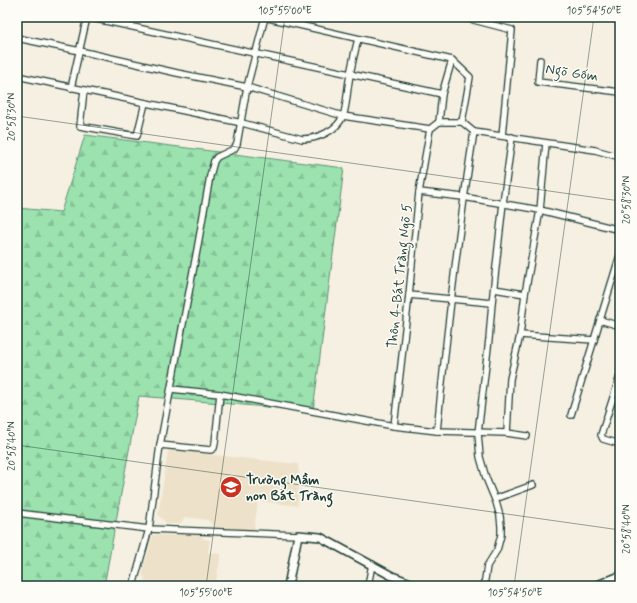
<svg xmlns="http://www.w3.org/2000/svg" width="637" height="603" viewBox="0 0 637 603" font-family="Mynerve,sans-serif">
	<defs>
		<pattern id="forest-firs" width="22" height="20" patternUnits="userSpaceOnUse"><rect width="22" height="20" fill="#9be2af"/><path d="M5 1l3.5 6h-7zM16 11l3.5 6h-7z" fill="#85c397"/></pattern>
	</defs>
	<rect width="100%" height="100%" fill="#f6f0e2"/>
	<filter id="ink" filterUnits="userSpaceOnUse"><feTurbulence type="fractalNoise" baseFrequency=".025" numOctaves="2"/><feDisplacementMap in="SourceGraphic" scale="8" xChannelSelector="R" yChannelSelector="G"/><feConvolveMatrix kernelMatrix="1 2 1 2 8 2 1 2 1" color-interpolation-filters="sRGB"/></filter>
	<g filter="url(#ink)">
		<!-- built -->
		<g fill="#ede2c9">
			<polygon points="168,450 298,464 299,473 298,506 258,501 254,530 214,527 208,520 185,517 180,524 167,524 158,515"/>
			<polygon points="153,535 202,535 203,539 210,540 208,552 221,554 215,586 143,586 145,579 142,574"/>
		</g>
		<!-- forest -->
		<polygon fill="url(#forest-firs)" stroke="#5d9072" points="85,135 344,168 313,411 139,396 104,586 17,586 17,208 61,212"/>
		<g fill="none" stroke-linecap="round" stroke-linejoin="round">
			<!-- minor casing -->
			<g stroke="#1f3d34" stroke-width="8">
				<g id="minor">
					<polyline points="87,17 442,94"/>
					<polyline points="462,17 512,30 502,136"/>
					<polyline points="17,38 80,51 177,73 247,87 343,116 430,129 439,122 442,94 452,60 264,17"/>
					<polyline points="540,60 538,82 620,92"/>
					<path d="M17,76L242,123L302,139C317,139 337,131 343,116C346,109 347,95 348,88C350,71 354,55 358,39"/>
					<polyline points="71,88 87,17"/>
					<polyline points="84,90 80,126 137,136 145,103"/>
					<polyline points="439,122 462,122 470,77 452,60"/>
					<polyline points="462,122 474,132"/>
					<polyline points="419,192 463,197 540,210 620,230"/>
					<polyline points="494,289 525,294"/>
					<polyline points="409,295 492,303"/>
					<polyline points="600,320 620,255"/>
					<polyline points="520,335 594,340 600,320 620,326"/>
					<polyline points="620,376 601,435 603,439 620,444"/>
					<polyline points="171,389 220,394 394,426 437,431 507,433 527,436"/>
					<polyline points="571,415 594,340"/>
					<polyline points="394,426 409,295 419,192 430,129"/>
					<path d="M437,431C447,331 458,231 474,132L595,150L620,157"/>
					<polyline points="507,433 510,379 520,335 525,294 540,210 546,143"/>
					<polyline points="160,445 211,450 214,448 215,443 220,394"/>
					<polyline points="495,499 533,485"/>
					<polyline points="17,513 149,529 298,535"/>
					<polyline points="133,586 149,529 160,445 197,250 210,176 214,161 217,157 234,149 237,144 247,87 265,17"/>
					<polyline points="368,586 372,564"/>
					<polyline points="484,586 487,566 497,550 501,535 501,526 500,516 496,502 486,478 480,457 478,433 489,339 492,303 503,203 512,137"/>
				</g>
			</g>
			<!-- tertiary casing -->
			<g stroke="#1f3d34" stroke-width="10">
				<g id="tertiary">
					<polyline points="288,586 298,535 320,537 392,576 418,586"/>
					<polyline points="595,586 620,576"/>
				</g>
			</g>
			<!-- minor -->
			<use href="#minor" stroke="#fdfcf7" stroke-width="5.5"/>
			<!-- tertiary -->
			<use href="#tertiary" stroke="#fdfcf7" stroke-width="7"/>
		</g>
	</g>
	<!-- ticks -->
	<path fill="none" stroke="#1f3d34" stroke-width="1" stroke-opacity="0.45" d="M17,116L620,201M17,445L620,530M206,586L285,17M514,586L594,17"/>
	<!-- icons -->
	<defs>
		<g id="school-disc" transform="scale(1.15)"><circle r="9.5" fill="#c8321e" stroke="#fdfcf7"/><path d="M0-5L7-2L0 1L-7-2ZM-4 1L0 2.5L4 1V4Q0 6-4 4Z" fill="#fff"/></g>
	</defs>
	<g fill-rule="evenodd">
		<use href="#school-disc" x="231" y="487"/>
	</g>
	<g text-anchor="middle" stroke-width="3" stroke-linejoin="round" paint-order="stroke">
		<!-- street labels -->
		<g font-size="14" fill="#1f3d34" stroke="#fdfcf7">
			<text transform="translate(572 72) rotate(9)" y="5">Ngõ Gốm</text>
			<text transform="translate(399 276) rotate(-84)" y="5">Thôn 4-Bát Tràng Ngõ 5</text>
		</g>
		<!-- poi labels -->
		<g font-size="14" font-weight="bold" fill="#1f3d34" stroke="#fdfcf7" text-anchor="start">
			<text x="246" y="484">Trường Mầm<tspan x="246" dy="16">non Bát Tràng</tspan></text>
		</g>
	</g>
	<!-- margin -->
	<rect width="637" height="603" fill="none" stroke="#fdfcf7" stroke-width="44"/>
	<rect x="22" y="22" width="593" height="559" fill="none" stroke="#1f3d34" stroke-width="1.5"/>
	<g font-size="10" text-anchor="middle" fill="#1f3d34">
		<text x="285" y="14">105°55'00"E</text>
		<text x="594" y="14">105°54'50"E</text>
		<text transform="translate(11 117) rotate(-90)" y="4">20°58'30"N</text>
		<text transform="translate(626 200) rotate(-90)" y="4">20°58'30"N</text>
		<text transform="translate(11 446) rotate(-90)" y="4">20°58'40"N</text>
		<text transform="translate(626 529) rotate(-90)" y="4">20°58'40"N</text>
		<text x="206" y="596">105°55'00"E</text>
		<text x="515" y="596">105°54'50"E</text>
	</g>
</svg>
